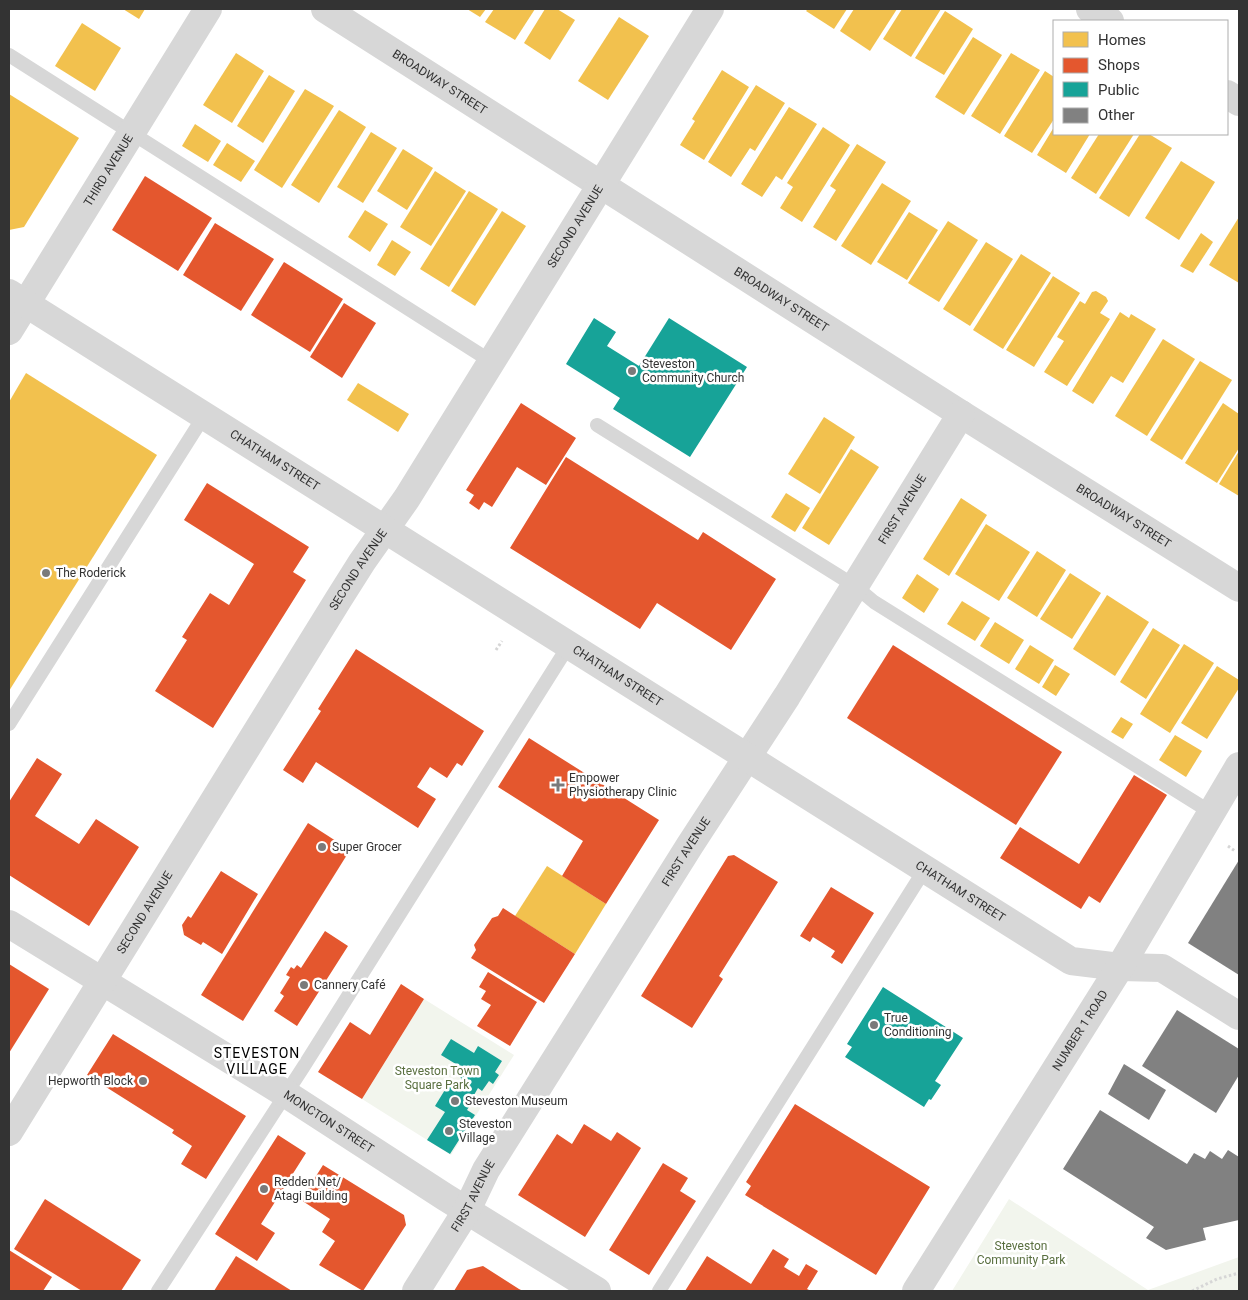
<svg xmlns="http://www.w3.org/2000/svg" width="1248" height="1300" viewBox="0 0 1248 1300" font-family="Roboto,sans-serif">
	<rect width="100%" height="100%" fill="#fff"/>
	<!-- green -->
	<g fill="#f2f5ed">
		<polygon points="424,999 514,1055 451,1155 362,1099"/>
		<polygon points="1009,1199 1148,1290 1239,1257 1239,1291 952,1291"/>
	</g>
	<!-- homes -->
	<g fill="#f2c14e">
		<polygon points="123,9 145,9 139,19"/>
		<polygon points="467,9 486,9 480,17"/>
		<polygon points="494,9 535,9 515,40 485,22"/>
		<polygon points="545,9 557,9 575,20 550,60 524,43"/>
		<polygon points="808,9 847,9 834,29 806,11"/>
		<polygon points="854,9 897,9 870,51 840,31"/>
		<polygon points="902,9 941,9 911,57 883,39"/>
		<polygon points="945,11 973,29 944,75 915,58"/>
		<polygon points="619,17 649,36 608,100 578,81"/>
		<polygon points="82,23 121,48 95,91 55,66"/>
		<polygon points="973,37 1002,55 964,115 935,97"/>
		<polygon points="236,53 264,71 232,123 203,105"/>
		<polygon points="1011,53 1040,70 1000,134 971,116"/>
		<polygon points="722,70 749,87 704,160 680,145 695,121 692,119"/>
		<polygon points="1045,71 1054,77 1054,119 1032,153 1004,136"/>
		<polygon points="269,75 295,91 263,143 237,126"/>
		<polygon points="756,85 785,103 755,151 750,148 731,177 708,162"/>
		<polygon points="305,89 334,106 282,188 254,170"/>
		<polygon points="9,94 79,138 24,227 9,230"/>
		<polygon points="789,107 817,124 782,180 776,176 762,197 741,184"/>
		<polygon points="339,110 366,127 319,203 291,185"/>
		<polygon points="195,124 221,141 208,162 182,146"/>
		<polygon points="823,127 850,145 802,222 780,208 793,187 787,183"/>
		<polygon points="1054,127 1054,134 1090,134 1066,173 1037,155"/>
		<polygon points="371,132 397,148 363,203 337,187"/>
		<polygon points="1099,134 1134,134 1096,194 1071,178"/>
		<polygon points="1140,134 1149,134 1172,148 1129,217 1099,198"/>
		<polygon points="227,143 255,161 241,182 213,165"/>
		<polygon points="857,144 886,162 836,241 813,227 836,190 830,186"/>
		<polygon points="403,149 433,168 407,210 377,191"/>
		<polygon points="1181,161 1215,182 1179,240 1145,218"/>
		<polygon points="435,171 466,191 431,246 400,227"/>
		<polygon points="882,183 911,201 871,265 841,246"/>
		<polygon points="469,191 498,209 449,287 420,269"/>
		<polygon points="365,210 388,224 370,252 348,237"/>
		<polygon points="502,211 526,226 475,306 451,291"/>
		<polygon points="909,212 938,230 907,280 877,262"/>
		<polygon points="1239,217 1239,283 1209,265"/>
		<polygon points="948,221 978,240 939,302 908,283"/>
		<polygon points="1201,233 1213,242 1193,273 1180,266"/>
		<polygon points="392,240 411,252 395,276 377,265"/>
		<polygon points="986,242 1013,259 970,326 943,309"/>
		<polygon points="1021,254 1051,273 1003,349 973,330"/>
		<polygon points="1053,276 1080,293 1034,367 1006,350"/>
		<polygon points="1096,291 1106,297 1108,301 1100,313 1110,319 1067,386 1044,372 1064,341 1057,337 1080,301 1085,304 1092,292"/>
		<polygon points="1120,312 1129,318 1131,314 1156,329 1123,383 1111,376 1093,404 1072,391"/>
		<polygon points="1163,339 1195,359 1147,436 1115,416"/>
		<polygon points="1200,361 1232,380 1182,460 1150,440"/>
		<polygon points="26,373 157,455 9,691 9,402"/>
		<polygon points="358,383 409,414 398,432 347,400"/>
		<polygon points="1223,403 1239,414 1239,448 1217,483 1185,463"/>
		<polygon points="824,417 855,437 820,494 788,474"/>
		<polygon points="851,449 879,467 829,545 802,528"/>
		<polygon points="1239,451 1239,496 1219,484"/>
		<polygon points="786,493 810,508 795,532 771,517"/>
		<polygon points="961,498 987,515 949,576 923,559"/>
		<polygon points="986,524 1030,552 999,601 955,574"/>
		<polygon points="1037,551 1066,570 1037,617 1007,598"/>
		<polygon points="1070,573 1101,593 1072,639 1040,619"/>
		<polygon points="917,574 939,589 924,613 902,598"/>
		<polygon points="1107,595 1149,622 1115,676 1073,649"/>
		<polygon points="962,601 990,618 975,641 947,624"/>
		<polygon points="995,622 1024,640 1009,664 980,646"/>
		<polygon points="1153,628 1180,645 1146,699 1120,682"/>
		<polygon points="1184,644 1214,663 1170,733 1140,714"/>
		<polygon points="1030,645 1054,660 1039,684 1015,669"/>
		<polygon points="1055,665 1070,674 1056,696 1042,687"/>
		<polygon points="1217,666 1239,680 1239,688 1207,739 1181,723"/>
		<polygon points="1121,717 1133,724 1123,739 1111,732"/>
		<polygon points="1175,735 1202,751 1186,777 1159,760"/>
		<polygon points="547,866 606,904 575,954 515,916"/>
	</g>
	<!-- shops -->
	<g fill="#e4572e">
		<polygon points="145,176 212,218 178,271 112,230"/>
		<polygon points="215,223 274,259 241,311 183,275"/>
		<polygon points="284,262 343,299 310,352 251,315"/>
		<polygon points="344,303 376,323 342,378 310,357"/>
		<polygon points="521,403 576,438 546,485 517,467 492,507 484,502 479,510 469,503 474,495 466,490"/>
		<polygon points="566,457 698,540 703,532 776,579 731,650 657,603 640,629 510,548"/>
		<polygon points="207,483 309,547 293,572 306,580 213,728 155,691 187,640 182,637 210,593 229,605 254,564 184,520"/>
		<polygon points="893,645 1062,752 1016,825 847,718"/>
		<polygon points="356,649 484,731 462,766 457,763 447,778 430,767 417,787 436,799 418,828 316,762 303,783 283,770 321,711 318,709"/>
		<polygon points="529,738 659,820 606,904 562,876 583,841 498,787"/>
		<polygon points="37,758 62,774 35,816 79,844 96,819 139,847 89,926 9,875 9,802"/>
		<polygon points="1134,775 1167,795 1100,903 1089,896 1081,909 1000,858 1020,827 1079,864"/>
		<polygon points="308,823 350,850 243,1021 201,995"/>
		<polygon points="734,855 778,882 719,976 723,979 692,1028 641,996 728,856"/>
		<polygon points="221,871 258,894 222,954 203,942 201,945 184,935 182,925 188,916 191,918"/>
		<polygon points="831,887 874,913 842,964 831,957 835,951 813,937 810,942 800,936"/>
		<polygon points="503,908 575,954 544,1003 471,958 476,950 474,945 492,918 498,916"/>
		<polygon points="325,931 348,946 297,1026 274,1011 284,996 280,993 290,977 286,975 291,967 294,969 297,965 301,968"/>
		<polygon points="9,964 49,989 9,1053"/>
		<polygon points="488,972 537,1002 510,1046 477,1026 491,1005 481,999 486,991 479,987"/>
		<polygon points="401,984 424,999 362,1099 318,1072 350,1022 370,1035"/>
		<polygon points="113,1034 246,1116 206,1179 181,1164 192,1146 172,1133 174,1130 87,1075"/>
		<polygon points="795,1104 930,1187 876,1275 745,1195 751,1186 746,1182"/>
		<polygon points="584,1124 611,1141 617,1132 641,1148 585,1237 518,1195 557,1134 572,1144"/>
		<polygon points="278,1135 306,1153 261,1224 275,1233 257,1261 215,1234"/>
		<polygon points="663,1163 688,1178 680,1191 696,1201 649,1275 609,1250"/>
		<polygon points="323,1165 404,1215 406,1225 363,1291 319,1265 335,1241 322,1232 330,1219 301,1200"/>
		<polygon points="45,1199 141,1260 121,1291 82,1291 14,1249"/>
		<polygon points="773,1249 789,1259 784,1267 799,1276 806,1264 818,1271 807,1289 811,1291 685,1291 707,1256 751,1284"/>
		<polygon points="9,1250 52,1277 43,1291 9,1291"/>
		<polygon points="236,1256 292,1291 214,1291"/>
		<polygon points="483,1266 519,1289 523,1291 454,1291 467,1270"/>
	</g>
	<!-- public -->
	<g fill="#17a398">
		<polygon points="594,318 616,332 607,346 639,366 669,318 747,367 690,457 613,409 620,398 566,364"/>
		<polygon points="883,987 963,1038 935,1081 941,1085 931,1100 929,1099 924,1107 845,1057 852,1047 847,1044"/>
		<polygon points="451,1039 474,1053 478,1046 502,1061 495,1072 499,1075 493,1084 489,1081 482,1091 478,1088 474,1095 476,1096 467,1110 475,1115 450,1154 427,1140 445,1112 435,1106 451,1080 458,1085 462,1079 460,1077 464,1069 441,1055"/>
	</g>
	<!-- building -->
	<g fill="#818181">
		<polygon points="1239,860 1239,975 1188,943"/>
		<polygon points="1177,1010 1239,1049 1239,1075 1216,1113 1142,1066"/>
		<polygon points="1124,1064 1166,1090 1149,1120 1108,1094"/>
		<polygon points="1100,1110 1187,1164 1194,1153 1205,1159 1210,1151 1222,1159 1228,1150 1239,1157 1239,1220 1203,1228 1206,1240 1166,1250 1146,1238 1154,1227 1063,1169"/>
	</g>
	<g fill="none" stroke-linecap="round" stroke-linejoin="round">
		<!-- path -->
		<g stroke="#d6d6d6" stroke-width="3" stroke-dasharray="2.5 2.5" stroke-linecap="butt">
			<polyline points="496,650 502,641"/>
			<polyline points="1228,846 1235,851"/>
			<polyline points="1192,1291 1217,1279 1239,1273"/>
		</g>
		<!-- service -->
		<g stroke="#d7d7d7" stroke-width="14">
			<polyline points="9,55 492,362"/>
			<polyline points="597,425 855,586 874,602 1212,813"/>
			<polyline points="9,724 204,416"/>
			<polyline points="158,1291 304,1066 569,645"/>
			<polyline points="659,1291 925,869"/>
		</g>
		<!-- minor -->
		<g stroke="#d7d7d7" stroke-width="28">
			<path id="s1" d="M325,9L961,414L1239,588"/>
			<polyline points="1090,9 1110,21"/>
			<polyline points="1227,94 1239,102"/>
			<path id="s2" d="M9,331L208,9"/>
			<path id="s3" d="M9,924L286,1094L445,1197L597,1291"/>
			<polyline points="1120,967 1162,968 1239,1016"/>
			<path id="s4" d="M9,1132L338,600L362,562L407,498L710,9"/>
			<path id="s5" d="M416,1291L467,1210L486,1170L690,845L787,696L961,414"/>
		</g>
		<!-- tertiary -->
		<g stroke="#d7d7d7" stroke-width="28">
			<path id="s6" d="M9,293L1071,961L1120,967"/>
			<path id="s7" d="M916,1291L1120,967L1239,766"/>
		</g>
	</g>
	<!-- markers -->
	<g fill="#7a7a7a" stroke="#fff" stroke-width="2">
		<circle cx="632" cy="371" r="5"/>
		<circle cx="46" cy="573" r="5"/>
		<path d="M555.5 777.5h5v5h5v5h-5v5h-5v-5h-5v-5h5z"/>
		<circle cx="322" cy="847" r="5"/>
		<circle cx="304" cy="985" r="5"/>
		<circle cx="874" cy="1025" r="5"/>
		<circle cx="143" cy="1081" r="5"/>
		<circle cx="455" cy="1101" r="5"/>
		<circle cx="449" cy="1131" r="5"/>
		<circle cx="264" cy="1189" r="5"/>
	</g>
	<g text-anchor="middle" stroke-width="5" stroke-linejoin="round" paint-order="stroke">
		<!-- street labels -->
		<g font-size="12" fill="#333" stroke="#fff">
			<text dy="4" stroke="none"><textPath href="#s1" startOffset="136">BROADWAY STREET</textPath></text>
			<text dy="4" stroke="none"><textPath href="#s2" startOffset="189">THIRD AVENUE</textPath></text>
			<text dy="4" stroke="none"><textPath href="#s4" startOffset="1068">SECOND AVENUE</textPath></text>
			<text dy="4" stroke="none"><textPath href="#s1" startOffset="541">BROADWAY STREET</textPath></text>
			<text dy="4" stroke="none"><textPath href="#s6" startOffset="314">CHATHAM STREET</textPath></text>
			<text dy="4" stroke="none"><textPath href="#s5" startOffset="921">FIRST AVENUE</textPath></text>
			<text dy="4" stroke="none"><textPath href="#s1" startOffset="946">BROADWAY STREET</textPath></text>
			<text dy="4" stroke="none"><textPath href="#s4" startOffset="662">SECOND AVENUE</textPath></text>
			<text dy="4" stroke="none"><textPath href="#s6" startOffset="719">CHATHAM STREET</textPath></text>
			<text dy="4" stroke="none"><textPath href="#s5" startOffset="516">FIRST AVENUE</textPath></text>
			<text dy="4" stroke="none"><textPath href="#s6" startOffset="1124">CHATHAM STREET</textPath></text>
			<text dy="4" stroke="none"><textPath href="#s4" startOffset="258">SECOND AVENUE</textPath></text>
			<text dy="4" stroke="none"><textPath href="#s7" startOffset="308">NUMBER 1 ROAD</textPath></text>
			<text dy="4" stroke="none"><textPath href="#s3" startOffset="376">MONCTON STREET</textPath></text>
			<text dy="4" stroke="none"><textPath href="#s5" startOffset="111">FIRST AVENUE</textPath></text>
		</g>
		<!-- poi labels -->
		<g font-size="12" fill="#333" stroke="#fff" text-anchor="start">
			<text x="642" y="368">Steveston<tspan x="642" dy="14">Community Church</tspan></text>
			<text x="56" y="577">The Roderick</text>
			<text x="569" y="782">Empower<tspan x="569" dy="14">Physiotherapy Clinic</tspan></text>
			<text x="332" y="851">Super Grocer</text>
			<text x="314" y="989">Cannery Café</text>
			<text x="884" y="1022">True<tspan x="884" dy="14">Conditioning</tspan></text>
			<text x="133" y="1085" text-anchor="end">Hepworth Block</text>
			<text x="465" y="1105">Steveston Museum</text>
			<text x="459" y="1128">Steveston<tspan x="459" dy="14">Village</tspan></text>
			<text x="274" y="1186">Redden Net/<tspan x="274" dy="14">Atagi Building</tspan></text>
		</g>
		<!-- park labels -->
		<g font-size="12" fill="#596f3f" stroke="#fff">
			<text x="437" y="1075">Steveston Town<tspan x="437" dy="14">Square Park</tspan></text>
			<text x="1021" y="1250">Steveston<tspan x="1021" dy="14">Community Park</tspan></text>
		</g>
		<!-- neighbourhood labels -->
		<g font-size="14" letter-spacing="1" fill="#000" stroke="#fff">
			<text x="257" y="1058">STEVESTON<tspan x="257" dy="16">VILLAGE</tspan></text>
		</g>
	</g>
	<!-- border -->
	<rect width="1248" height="1300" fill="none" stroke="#333333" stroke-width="20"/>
	<!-- legend -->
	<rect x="1053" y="20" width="175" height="115" fill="#ffffff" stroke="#adadad"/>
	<rect x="1063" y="32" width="25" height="15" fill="#f2c14e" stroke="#adadad"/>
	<text x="1098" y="45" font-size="15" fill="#333333">Homes</text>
	<rect x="1063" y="58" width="25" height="15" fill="#e4572e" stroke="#adadad"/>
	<text x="1098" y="70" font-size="15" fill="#333333">Shops</text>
	<rect x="1063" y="82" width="25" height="15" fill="#17a398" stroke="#adadad"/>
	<text x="1098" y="95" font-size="15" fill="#333333">Public</text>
	<rect x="1063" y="108" width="25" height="15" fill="#818181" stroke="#adadad"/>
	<text x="1098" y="120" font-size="15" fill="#333333">Other</text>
</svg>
